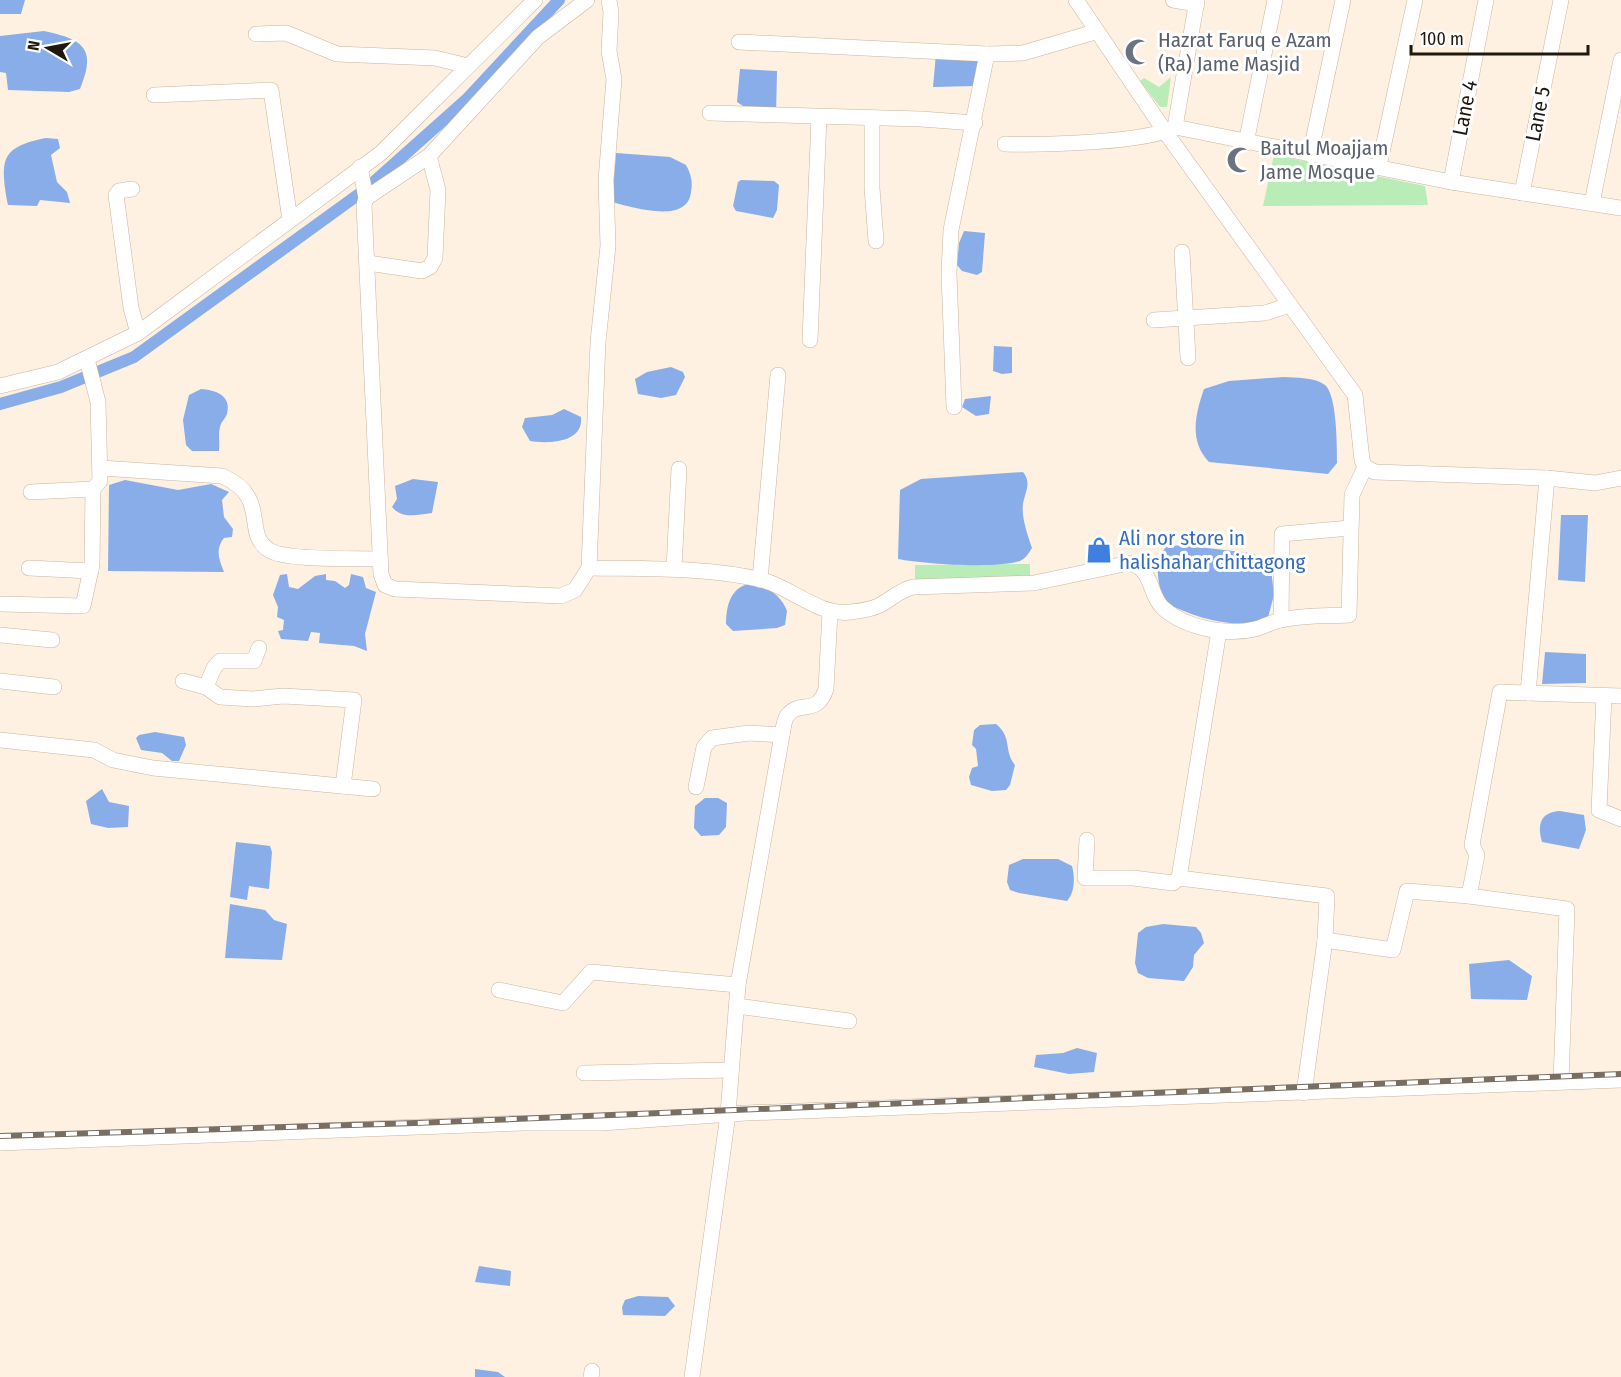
<svg xmlns="http://www.w3.org/2000/svg" width="1621" height="1377" viewBox="0 0 1621 1377" font-family="'Fira Sans Condensed',sans-serif">
	<rect width="100%" height="100%" fill="#fef1e2"/>
	<!-- green -->
	<g fill="#b9ecb6">
		<polygon points="1171,77 1167,107 1160,107 1140,81 1144,78 1159,87"/>
		<polygon points="1274,155 1425,186 1428,205 1263,206"/>
		<polygon points="1030,564 1030,582 915,585 915,565"/>
	</g>
	<!-- water -->
	<g fill="#88ade8">
		<polygon points="0,0 25,0 21,14 0,14"/>
		<path d="M44,31C81,39 98,47 80,89L69,92L8,90L6,73L0,72V36Z"/>
		<polygon points="936,54 981,59 976,86 933,87"/>
		<polygon points="740,69 777,71 776,115 742,112 743,106 737,102"/>
		<path d="M46,138L58,139L60,148L51,155L57,182L67,192L70,203L40,200L37,206L8,205C0,160 0,147 46,138Z"/>
		<path d="M616,153L670,157L686,165C691,174 693,182 691,192C688,225 632,207 612,202Z"/>
		<polygon points="741,180 774,181 779,185 777,210 773,218 736,211 733,206 738,182"/>
		<polygon points="964,231 985,233 982,272 977,275 962,271 957,265 959,243"/>
		<polygon points="994,346 1012,347 1012,373 1002,374 993,371"/>
		<polygon points="671,367 683,372 685,377 676,395 661,398 638,394 635,379 647,372"/>
		<path d="M1284,377C1296,378 1315,377 1325,385C1337,395 1337,446 1337,463L1328,474L1209,462C1189,441 1195,415 1204,389L1229,381Z"/>
		<path d="M201,389C215,390 232,395 227,414C225,419 221,422 220,427C218,434 220,443 219,451H192L186,445L183,420L189,395Z"/>
		<polygon points="991,396 989,414 976,416 962,407 965,399"/>
		<path d="M564,409L581,417C584,443 548,444 530,441L522,427L525,418L552,415Z"/>
		<path d="M1023,472C1032,483 1025,492 1023,504C1021,517 1028,536 1032,548C1029,553 1026,558 1020,561C995,569 924,564 898,559L900,490L921,479Z"/>
		<path d="M413,479L438,482L432,513C416,515 402,519 392,507L397,499L395,486Z"/>
		<path d="M125,480L178,490L211,484L229,492L222,500L224,517L233,529L232,537L224,538C215,549 219,560 224,572L108,571L109,485Z"/>
		<polygon points="1561,515 1588,515 1585,582 1558,580"/>
		<path d="M1181,545L1250,553L1270,560L1274,595L1267,621C1232,629 1195,618 1164,602C1158,583 1153,563 1166,547Z"/>
		<polygon points="287,574 289,587 298,589 315,576 326,574 326,580 335,581 345,588 349,585 351,574 363,577 366,588 376,592 365,634 367,651 354,646 319,643 320,633 311,632 308,641 281,639 278,631 283,630 284,620 277,617 278,607 273,595 280,575"/>
		<path d="M745,585C764,584 780,593 787,611L785,625L777,628L733,631L726,624C726,609 729,591 745,585Z"/>
		<polygon points="1545,652 1586,654 1586,683 1542,684"/>
		<path d="M996,724C1013,738 1003,750 1015,765L1010,785L1006,790L992,791L971,785L969,777L972,768L978,766L976,749L972,745L974,730L980,725Z"/>
		<polygon points="155,732 184,737 186,745 179,761 172,761 162,753 141,750 136,738 139,735"/>
		<polygon points="102,789 109,802 129,806 128,827 108,828 91,824 86,801"/>
		<polygon points="705,798 718,798 727,803 726,827 719,835 701,836 694,828 695,806"/>
		<path d="M1560,811L1584,815L1586,830L1579,849L1542,842C1537,825 1540,812 1560,811Z"/>
		<polygon points="236,842 270,846 272,852 269,889 249,886 247,900 230,897"/>
		<path d="M1023,859H1058L1072,866C1075,877 1075,892 1067,901L1019,893L1010,890L1007,882L1009,865Z"/>
		<polygon points="230,904 265,910 274,920 287,924 282,960 225,958"/>
		<polygon points="1163,924 1196,927 1201,933 1204,943 1194,955 1193,967 1184,981 1148,978 1138,973 1135,963 1138,933 1146,927"/>
		<polygon points="1509,960 1532,976 1527,1000 1471,999 1469,964"/>
		<polygon points="1077,1048 1097,1053 1094,1072 1069,1074 1034,1067 1036,1055 1063,1053"/>
		<polygon points="479,1266 511,1271 510,1286 475,1282"/>
		<polygon points="638,1296 668,1297 675,1306 665,1316 623,1315 622,1307 625,1300"/>
		<polygon points="475,1369 498,1372 505,1377 475,1377"/>
	</g>
	<g fill="none" stroke-linecap="round" stroke-linejoin="round">
		<!-- canal -->
		<polyline stroke="#88ade8" stroke-width="12" points="0,404 61,387 134,357 366,189 467,99 559,0"/>
		<!-- street casing -->
		<g stroke="#c9b59c" stroke-width="16">
			<g id="street">
				<polyline points="1076,0 1166,133 1355,395 1362,460 1365,467 1375,472 1547,478 1595,483 1621,478"/>
				<polyline points="1173,0 1197,4"/>
				<polyline points="256,34 286,33 337,54 435,58 468,66"/>
				<polyline points="739,42 987,54 1023,53 1095,32"/>
				<polyline points="154,95 271,90 290,220"/>
				<polyline points="710,113 921,119 975,123"/>
				<polyline points="872,118 872,188 876,241"/>
				<polyline points="1175,127 1451,182 1621,208"/>
				<polyline points="1246,143 1275,0"/>
				<path d="M1005,144C1042,145 1147,143 1175,127L1197,0"/>
				<polyline points="1310,155 1343,0"/>
				<polyline points="1379,166 1415,0"/>
				<polyline points="360,167 366,198 364,205 381,574 385,585 395,589 561,596 575,590 589,568 598,342 608,246 606,180 614,79 609,51 611,12 609,0"/>
				<polyline points="1451,182 1486,0"/>
				<polyline points="132,189 119,191 116,195 131,308 138,333"/>
				<polyline points="1522,193 1561,0"/>
				<polyline points="366,198 429,156 538,37 587,0"/>
				<polyline points="1592,203 1621,60"/>
				<polyline points="1182,252 1188,358"/>
				<polyline points="368,263 422,271 430,267 435,258 438,190 429,156"/>
				<polyline points="1154,320 1265,313 1290,305"/>
				<polyline points="810,340 819,117"/>
				<polyline points="0,386 58,372 138,333 381,153 535,0"/>
				<polyline points="954,407 949,273 951,230 987,54"/>
				<path d="M101,468L222,476C271,497 242,533 269,550C285,561 357,558 380,559"/>
				<polyline points="1547,478 1528,693 1621,696"/>
				<polyline points="31,492 93,489 100,481 98,402 87,359"/>
				<polyline points="29,568 91,571"/>
				<path d="M589,568C645,569 708,567 762,580C793,588 818,616 851,612C860,611 874,609 882,604C894,597 900,590 913,587L1034,583L1129,563C1154,569 1148,594 1163,608C1185,628 1227,636 1255,629C1263,627 1272,622 1281,620C1302,615 1327,616 1349,615L1352,495L1365,467"/>
				<polyline points="674,569 679,469"/>
				<polyline points="760,580 778,375"/>
				<polyline points="0,604 83,606 92,565 93,489"/>
				<polyline points="1281,620 1282,534 1350,528"/>
				<polyline points="1219,631 1179,878 1327,896 1325,940 1304,1093"/>
				<polyline points="0,635 52,640"/>
				<polyline points="0,681 54,687"/>
				<polyline points="183,681 206,687 220,697 253,699 283,696 354,700 343,786"/>
				<polyline points="206,687 214,668 220,661 254,661 259,648"/>
				<polyline points="1604,696 1599,810 1621,819"/>
				<polyline points="0,740 94,750 113,760 153,768 373,789"/>
				<polyline points="696,787 704,747 712,738 749,733 782,735"/>
				<polyline points="1087,840 1085,878 1133,878 1173,883 1179,878"/>
				<polyline points="1469,896 1567,909 1561,1082"/>
				<polyline points="1325,940 1393,950 1407,891 1469,896 1477,855 1472,845 1500,692 1528,693"/>
				<polyline points="499,990 563,1003 591,972 738,985"/>
				<polyline points="737,1006 849,1021"/>
				<polyline points="584,1073 731,1070"/>
				<polyline points="0,1143 524,1123 601,1123 746,1113 1621,1080"/>
				<polyline points="591,1377 592,1371"/>
				<path d="M692,1377L728,1114L738,985L782,735C783,730 784,720 787,716C799,699 817,717 826,689L830,612"/>
			</g>
		</g>
		<!-- street -->
		<use href="#street" stroke="#fff" stroke-width="15"/>
		<!-- rail casing -->
		<g stroke="#786e63" stroke-width="6">
			<polyline id="rail" points="0,1136 415,1123 1621,1074"/>
		</g>
		<!-- rail -->
		<use href="#rail" stroke="#fff" stroke-width="4" stroke-dasharray="11" stroke-linecap="butt"/>
	</g>
	<!-- icons -->
	<defs>
		<g id="mosque-bare" transform="scale(2.07)"><path d="M3.5-4.9A6 6 0 1 0 3.5 4.9A5 5 0 1 1 3.5-4.9Z" fill="#6b7280" stroke="#fff" stroke-width="2.5" paint-order="stroke"/></g>
		<g id="shop-bare" transform="scale(2.07)"><path d="M-5-2.5h2.3a2.7 3.5 0 0 1 5.4 0H5L5.5 6h-11ZM-1.5-2.5h3a1.5 2.3 0 0 0-3 0Z" fill="#3f7fe0" stroke="#fff" stroke-width="2.5" paint-order="stroke"/></g>
	</defs>
	<g fill-rule="evenodd">
		<use href="#mosque-bare" x="1138" y="52"/>
		<use href="#mosque-bare" x="1240" y="160"/>
		<use href="#shop-bare" x="1099" y="550"/>
	</g>
	<g text-anchor="middle" stroke-width="6" stroke-linejoin="round" paint-order="stroke">
		<!-- worship labels -->
		<g font-size="21" fill="#5b616d" stroke="#fff" text-anchor="start">
			<text x="1158" y="47">Hazrat Faruq e Azam<tspan x="1158" dy="24">(Ra) Jame Masjid</tspan></text>
			<text x="1260" y="155">Baitul Moajjam<tspan x="1260" dy="24">Jame Mosque</tspan></text>
		</g>
		<!-- street labels -->
		<g font-size="21" fill="#20180f" stroke="#fff">
			<text transform="translate(1465 108) rotate(-79)" y="7">Lane 4</text>
			<text transform="translate(1538 114) rotate(-79)" y="7">Lane 5</text>
		</g>
		<!-- shop labels -->
		<g font-size="21" fill="#366cbe" stroke="#fff" text-anchor="start">
			<text x="1119" y="545">Ali nor store in<tspan x="1119" dy="24">halishahar chittagong</tspan></text>
		</g>
	</g>
	<!-- north arrow -->
	<g transform="translate(48 48) rotate(280)" stroke="#ffffff" stroke-width="4.5" paint-order="stroke">
	<path d="M0-4.5L10 22L0 15L-10 22Z" fill="#20180f"/>
	<text y="-9" font-size="16" font-weight="bold" text-anchor="middle" fill="#20180f">N</text>
	</g>
	<!-- scale -->
	<path d="M1411 45v9h177v-9" fill="none" stroke="#20180f" stroke-width="3"/>
	<text x="1420" y="45" font-size="18" fill="#20180f" stroke="#ffffff" stroke-width="4.5" paint-order="stroke">100 m</text>
</svg>
